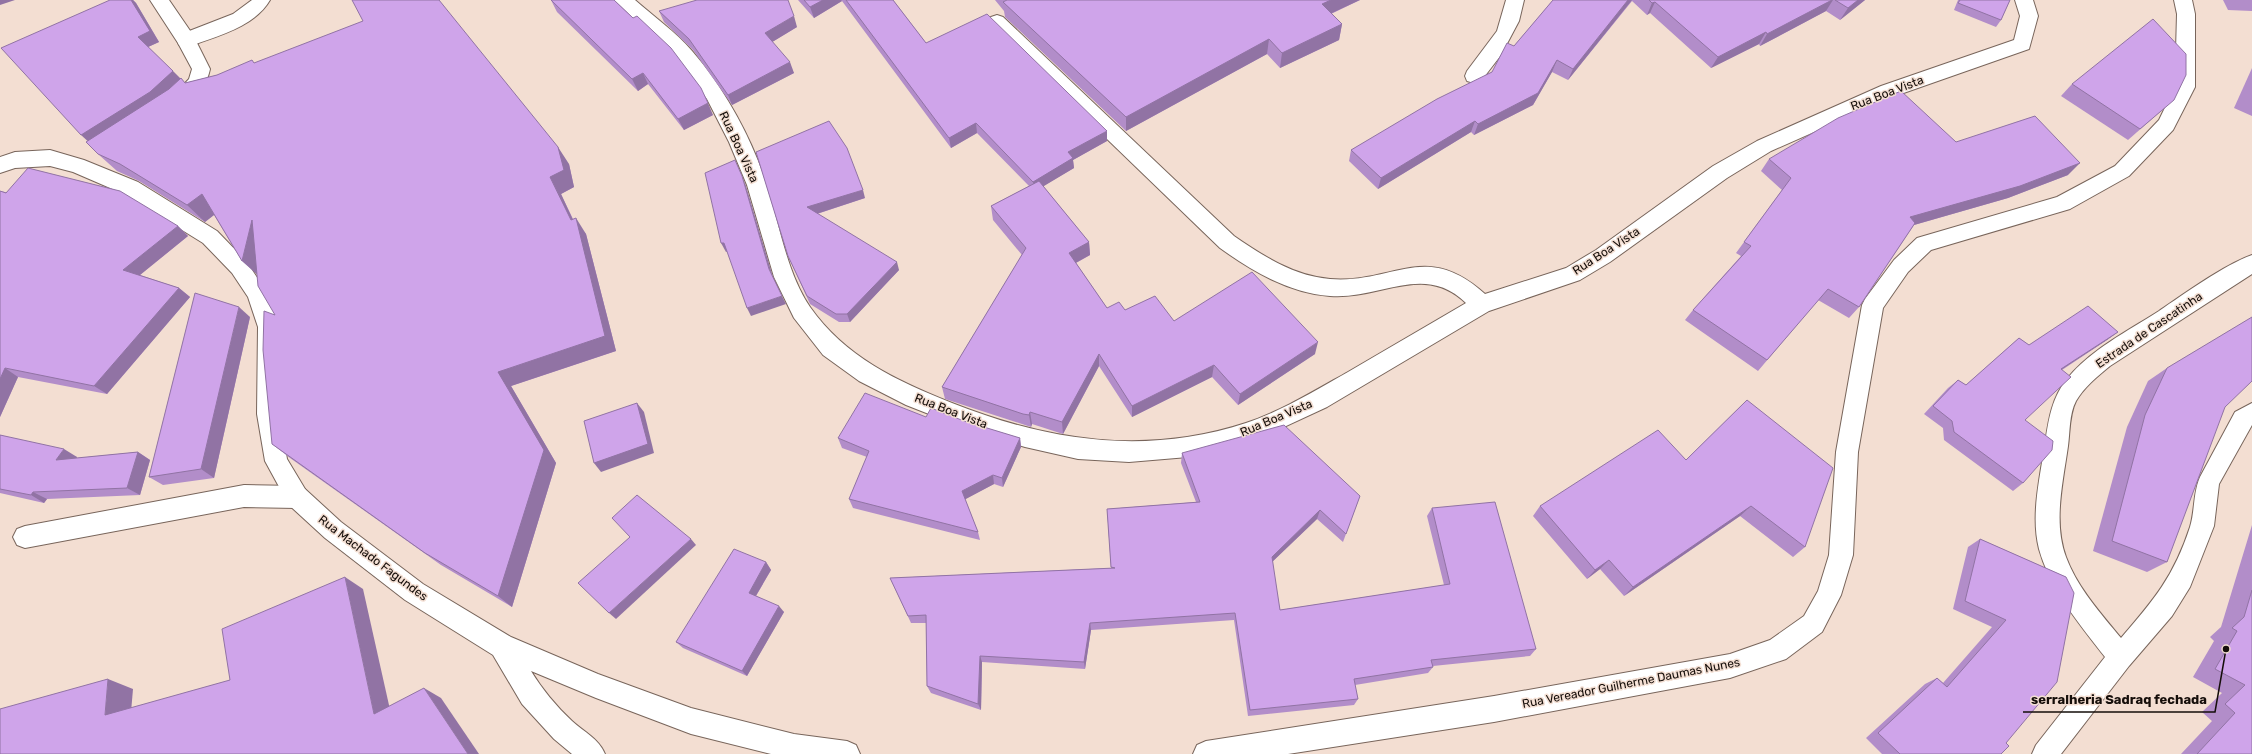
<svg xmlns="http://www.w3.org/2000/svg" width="2252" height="754" viewBox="0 0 2252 754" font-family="Rubik,sans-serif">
	<rect width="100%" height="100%" fill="#f3ded2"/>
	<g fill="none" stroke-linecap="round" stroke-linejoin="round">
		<!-- service casing -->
		<g stroke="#78655b" stroke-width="2">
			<g id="service">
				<path d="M252,0H270C255,26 220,35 193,45L186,47L179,45L177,40L179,35L233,14Z"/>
				<polygon points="244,485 297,486 305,489 309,497 305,505 297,508 244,507 25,548 17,545 13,537 17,529 25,526"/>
			</g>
		</g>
		<!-- minor casing -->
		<g stroke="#78655b" stroke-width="2">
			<g id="minor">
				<path d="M150,0H169L193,35L210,69C207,85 191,112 171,106L168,101L189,79L192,69L178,43Z"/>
				<path d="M614,0H635C653,16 676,32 692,51C725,89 753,140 768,189C780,227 787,273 810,307C845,357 897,381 952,403C1048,441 1145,456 1246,423C1280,412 1316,390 1348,372C1387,349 1427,326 1466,303C1424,262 1380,300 1330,296C1289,293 1252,271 1220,248L991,27L988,22L991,17L997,15L1003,17L1234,236C1263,256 1294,276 1330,279C1395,284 1425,240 1485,294L1566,268L1596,250L1713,166L1757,141L1881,86L2014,40L2020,16L2015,0H2033L2038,16L2029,49L1895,96L1771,151L1727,178L1610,262L1580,280L1489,311L1327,407L1258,439L1188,457L1129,462L1078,459L1025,447L967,429L906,405L859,381L823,355L794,318L774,277L747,185L729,142L707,99L677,59Z"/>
				<polygon points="1506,0 1524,0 1519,21 1501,55 1481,81 1474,83 1467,81 1465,76 1467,71 1497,31"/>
				<polygon points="2174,0 2192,0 2195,14 2195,87 2173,130 2129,176 2070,209 1931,250 1908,272 1883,308 1858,452 1853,555 1841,595 1822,632 1786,659 1730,678 1494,722 1288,754 1193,754 1197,745 1206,741 1494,696 1730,654 1770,640 1804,616 1818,591 1829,555 1836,452 1862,305 1865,299 1894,260 1917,238 2057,197 2115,166 2159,120 2175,87 2177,14"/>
				<path d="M50,150L84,160L138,182L217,231L246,261L264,288L280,327L279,414L287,459L305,489L341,522L423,584L511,637L598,674L691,708L794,734L847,741L856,745L860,754H771L691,734L596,698L531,671C542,689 556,706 572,721C584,732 599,739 605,754H572L554,739L522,704L493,655L405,600L325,538L289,505L265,461L257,414L258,327L248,297L232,273L203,243L124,194L73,172L50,166L15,168L0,173V157L15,152Z"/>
				<path d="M2252,255V274L2110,366C2098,376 2084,387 2076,401C2069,414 2070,432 2068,446C2063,482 2053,522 2066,557C2077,587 2101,614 2121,638C2154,600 2174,576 2190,527C2195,511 2193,493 2200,477L2235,412L2252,403V425L2219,484L2214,526L2190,587L2172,616L2129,666L2061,754H2032L2036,745L2105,657C2080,625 2050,589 2039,549C2031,517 2039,482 2044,450C2048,425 2050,400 2067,379C2090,350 2128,331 2159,311C2184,294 2224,265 2252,255Z"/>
			</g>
		</g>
		<!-- service -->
		<use href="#service" fill="#fff" fill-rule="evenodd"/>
		<!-- minor -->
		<use href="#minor" fill="#fff" fill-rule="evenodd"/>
	</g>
	<!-- wall -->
	<g fill="#b28dc9">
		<polygon points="110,0 133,0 136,3 159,42 148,47 180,79 185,83 217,75 254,63 569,164 574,187 561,194 573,219 586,234 616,351 511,386 556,463 512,607 441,565 290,458 272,444 275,315 257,274 242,261 214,215 205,222 139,181 117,171 98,154 88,141"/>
		<polygon points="551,0 713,115 684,130 648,84 638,91 557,12"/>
		<polygon points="798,0 893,0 926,43 1107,141 1073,160 1074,168 1043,186 1089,242 1090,255 1076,263 1107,308 1125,310 1315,354 1238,405 1212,377 1132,417 1099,366 1063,434 1032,424 1031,427 1025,425 945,399 942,387 1022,255 993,220 991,206 1029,186 977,133 951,148 842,1 814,18"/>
		<polygon points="995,0 1360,0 1331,14 1342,24 1339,40 1280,68 1267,54 1126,131 1005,17 1004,11"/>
		<polygon points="1553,0 1865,0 1840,20 1826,11 1760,46 1759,44 1711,68 1650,13 1647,15 1632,1 1568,80 1552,72 1533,105 1474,135 1471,132 1378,189 1349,161 1351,150 1492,72"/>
		<polygon points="1958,0 2010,0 2001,20 1996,27 1954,10"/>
		<polygon points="2223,0 2252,0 2252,11 2228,10"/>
		<polygon points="659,11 797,27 772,42 794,73 732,105 693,50 664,22"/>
		<polygon points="2252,68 2252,116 2234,108"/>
		<polygon points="2072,84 2161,111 2128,140 2061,96"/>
		<polygon points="1956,142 2068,175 2008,198 1914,225 1859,307 1849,318 1818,300 1758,371 1685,320 1693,310 1741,256 1736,253 1782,190 1761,171 1769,159"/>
		<polygon points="756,152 865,198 817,214 899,270 850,322 839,322 810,304 788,256"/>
		<polygon points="0,191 178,226 188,236 140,275 179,288 190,297 107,394 18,377 0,417"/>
		<polygon points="250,317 214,478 163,485 149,477"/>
		<polygon points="2118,332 2107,340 2062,370 2025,420 2023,483 2013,491 1944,440 1943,428 1924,414 1948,388 1958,380 1966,385 2019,338 2029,345"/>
		<polygon points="2167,368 2167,562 2147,572 2093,551 2127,427 2148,381"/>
		<polygon points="1747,400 1805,547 1793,557 1740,516 1624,596 1600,569 1587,579 1533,516 1540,506 1686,460"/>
		<polygon points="926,417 964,421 1020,438 1021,447 1003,487 994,484 965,499 978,532 980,540 853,508 849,499 867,457 842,448 838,438"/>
		<polygon points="0,435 77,457 77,458 138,452 150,460 140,495 47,499 44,503 0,493"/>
		<polygon points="1182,453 1360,496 1343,542 1317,519 1272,562 1280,610 1444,585 1427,516 1432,508 1536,649 1530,656 1433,666 1433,667 1428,673 1355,685 1358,699 1354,705 1248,716 1234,620 1091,630 1085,669 982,662 981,710 931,693 927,686 926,623 911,623 890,578 1111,568 1107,509 1196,502 1181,463"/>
		<polygon points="2252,525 2252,754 2181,754 2212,721 2202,712 2222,693 2193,677 2214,641 2210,637 2221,627"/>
		<polygon points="1980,539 2066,577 2006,743 2001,754 1882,754 1866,738 1925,684 1937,678 1943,683 1992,627 1953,609 1968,547"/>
		<polygon points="766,562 771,570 756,596 784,612 747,676 683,648 676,642"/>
	</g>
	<!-- shaded-wall -->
	<g fill="#9173a4">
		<polygon points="0,0 15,0 0,5"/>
		<polygon points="131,0 133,0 136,3 159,42 148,47 138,37"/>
		<polygon points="823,0 841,0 842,1 814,18 810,7"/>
		<polygon points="1331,0 1360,0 1319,19 1322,4"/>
		<polygon points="1628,0 1632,0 1568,80 1573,69"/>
		<polygon points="1832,0 1833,0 1826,11 1760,46 1767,34"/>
		<polygon points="1858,0 1865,0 1840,20 1848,8"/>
		<polygon points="1655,2 1650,13 1647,15 1652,3"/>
		<polygon points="794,16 797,27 769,44 765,33"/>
		<polygon points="1342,24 1339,40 1280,68 1282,53"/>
		<polygon points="1766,32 1759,44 1711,68 1718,57"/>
		<polygon points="1269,39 1267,54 1126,131 1126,117"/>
		<polygon points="1557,60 1552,72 1533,105 1474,135 1478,124"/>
		<polygon points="790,62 794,73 732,105 728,95"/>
		<polygon points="173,71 183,81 92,145 81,135"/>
		<polygon points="643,73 648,84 638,91 632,79"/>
		<polygon points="708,103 713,115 684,130 678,119"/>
		<polygon points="1475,121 1471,132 1378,189 1381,178"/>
		<polygon points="976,123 977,133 951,148 949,138"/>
		<polygon points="1107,131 1107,141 1073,160 1074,168 1034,192 1033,182 1068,152"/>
		<polygon points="558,147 569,164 574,187 561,194 579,233 576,218 586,234 616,351 511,386 556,463 512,607 498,596 498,372 571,220 550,177"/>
		<polygon points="2080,163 2068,175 2008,198 1900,229 1910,217"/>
		<polygon points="742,176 746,186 773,277 769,269"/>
		<polygon points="863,190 865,198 810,216 807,207"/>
		<polygon points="202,194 219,211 205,222 187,205"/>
		<polygon points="252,220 260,277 242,261"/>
		<polygon points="178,226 188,236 135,279 123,270"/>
		<polygon points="1089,242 1090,255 1070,266 1069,253"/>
		<polygon points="721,243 724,243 729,251 726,252"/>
		<polygon points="897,262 899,270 850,322 847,314"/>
		<polygon points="179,288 190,297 107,394 94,386"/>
		<polygon points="782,296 786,304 751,316 747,308"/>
		<polygon points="239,307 250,317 214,478 201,469"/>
		<polygon points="2118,332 2107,340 2050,377 2061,369"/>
		<polygon points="1318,342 1315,354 1238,405 1240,394"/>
		<polygon points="1099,354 1099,366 1063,434 1062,422"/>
		<polygon points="1214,365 1212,377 1132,417 1132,406"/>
		<polygon points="5,368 18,377 0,417 0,379"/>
		<polygon points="637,403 644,412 654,453 601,472 594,463"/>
		<polygon points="1030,412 1032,424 1031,427 1029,415"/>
		<polygon points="1020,438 1021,447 1003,487 1002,478"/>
		<polygon points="64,449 77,457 70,468 56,460"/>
		<polygon points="138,452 150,460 140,495 127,488"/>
		<polygon points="993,475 994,484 964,500 962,491"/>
		<polygon points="33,492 47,499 44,503 31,495"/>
		<polygon points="1751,506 1740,516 1624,596 1633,587"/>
		<polygon points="1320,510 1317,519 1269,565 1272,557"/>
		<polygon points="691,539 696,545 616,619 609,613"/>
		<polygon points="1609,560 1600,569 1587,579 1595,570"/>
		<polygon points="766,562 771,570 754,599 749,593"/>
		<polygon points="345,577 363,589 393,723 374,714"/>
		<polygon points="779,606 784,612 747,676 742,671"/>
		<polygon points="1090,623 1091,630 1085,669 1084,662"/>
		<polygon points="980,656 982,662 981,710 978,704"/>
		<polygon points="108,679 133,689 130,724 105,715"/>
		<polygon points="424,688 441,698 479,754 468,754"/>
	</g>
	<!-- building -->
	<g fill="#cfa4ea" stroke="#9173a4">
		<polygon points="110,0 131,0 150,31 138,37 173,71 150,92 81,135 1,48"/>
		<polygon points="352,0 439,0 558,147 564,170 550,177 571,220 576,218 605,336 498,372 544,450 498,596 425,553 272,444 263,350 264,311 275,315 258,286 252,220 242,261 202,194 187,205 120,164 98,154 86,142 169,89 181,78 185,83 217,75 252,60 254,63 363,21"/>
		<polygon points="551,0 614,0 633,18 637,16 671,48 701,88 708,103 678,119 643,73 632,79"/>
		<polygon points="697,0 788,0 794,16 765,33 790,62 728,95 689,39 659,11"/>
		<polygon points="804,0 823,0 810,7"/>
		<polygon points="846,0 893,0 926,43 987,14 1107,131 1068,152 1073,158 1033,182 976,123 949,138"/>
		<polygon points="1007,0 1331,0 1322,4 1342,24 1282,53 1269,39 1126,117 1003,2"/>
		<polygon points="1553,0 1628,0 1573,69 1557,60 1538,93 1478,124 1475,121 1381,178 1351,150 1437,99 1492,72 1507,43 1514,46"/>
		<polygon points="1649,0 1832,0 1767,34 1766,32 1718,57 1655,2 1652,3"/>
		<polygon points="1835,0 1858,0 1848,8"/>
		<polygon points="1960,0 2010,0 2001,20 1958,3"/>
		<polygon points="2153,19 2186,54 2186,75 2174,100 2140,129 2072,84"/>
		<polygon points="1901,91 1956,142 2035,116 2080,163 2020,186 1910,217 1915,223 1859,307 1828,289 1767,360 1693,310 1751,246 1744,242 1791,178 1769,159 1838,118"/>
		<polygon points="829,121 847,148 863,190 807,207 897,262 847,314 836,314 807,296 788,256 756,152"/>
		<polygon points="735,160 742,176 769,269 782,296 747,308 724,243 721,243 705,173"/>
		<polygon points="28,168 120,191 178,226 123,270 179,288 94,386 5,368 0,379 0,191 6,193"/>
		<polygon points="1039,181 1089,242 1069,253 1107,308 1119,302 1125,310 1155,296 1174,321 1252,272 1318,342 1240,394 1214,365 1132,406 1099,354 1062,422 1030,412 1029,415 1023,414 942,387 1026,248 991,206"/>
		<polygon points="195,293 239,307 201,469 149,477"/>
		<polygon points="2088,306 2118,332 2061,369 2071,377 2025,420 2053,441 2052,450 2023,483 1954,432 1952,421 1933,406 1958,380 1966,385 2019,338 2029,345"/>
		<polygon points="2252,317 2252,381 2225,407 2167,562 2112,541 2145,415 2167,368"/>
		<polygon points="865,393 926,417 931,408 964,421 1020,438 1002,478 993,475 962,491 978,532 849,499 869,451 838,438"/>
		<polygon points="1747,400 1833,468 1805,547 1751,506 1633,587 1609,560 1595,570 1540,506 1658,430 1686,460"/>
		<polygon points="637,403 648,444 594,463 584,421"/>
		<polygon points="1284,425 1360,496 1346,534 1320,510 1272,557 1280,610 1450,584 1432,508 1495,502 1536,649 1431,660 1433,667 1354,679 1358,699 1250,710 1235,613 1090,623 1084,662 980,656 978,704 927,686 926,615 908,616 890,578 1115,568 1111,567 1107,509 1200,502 1182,453"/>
		<polygon points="0,435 64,449 56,460 138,452 127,488 33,492 31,495 0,489"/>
		<polygon points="637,495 691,539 609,613 578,583 630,537 612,518"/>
		<polygon points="1980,539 2066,577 2074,593 2057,682 2006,743 2009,746 2001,754 1900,754 1878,733 1937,678 1947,687 2006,620 1965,601"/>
		<polygon points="734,549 766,562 749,593 779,606 742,671 676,642"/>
		<polygon points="345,577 374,714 424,688 468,754 0,754 0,709 108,679 105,715 230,680 222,629"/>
		<polygon points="2252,590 2252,754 2197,754 2235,713 2225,704 2245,685 2215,669 2237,631 2232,628 2244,617"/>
	</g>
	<g text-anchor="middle" stroke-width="3" stroke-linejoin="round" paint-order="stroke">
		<!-- street labels -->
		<g font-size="12" fill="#150e0a" stroke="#f3ded2">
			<text transform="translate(1887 93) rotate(-21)" y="4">Rua Boa Vista</text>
			<text transform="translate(739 147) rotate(65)" y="4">Rua Boa Vista</text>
			<text transform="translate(1606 251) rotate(-33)" y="4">Rua Boa Vista</text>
			<text transform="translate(2149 330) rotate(-34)" y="4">Estrada de Cascatinha</text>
			<text transform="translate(951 411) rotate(21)" y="4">Rua Boa Vista</text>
			<text transform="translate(1276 418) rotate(-23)" y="4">Rua Boa Vista</text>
			<text transform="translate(373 558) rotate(37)" y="4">Rua Machado Fagundes</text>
			<text transform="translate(1631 683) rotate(-11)" y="4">Rua Vereador Guilherme Daumas Nunes</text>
		</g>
	</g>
	<!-- callouts -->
	<path fill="none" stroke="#150e0a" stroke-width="1.5" d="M2226 649L2215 712H2023"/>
	<circle fill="#150e0a" stroke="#f3ded2" stroke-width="1.5" cx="2226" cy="649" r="4"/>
	<g font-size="13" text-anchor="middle" font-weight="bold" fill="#150e0a" stroke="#f3ded2" stroke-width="3" stroke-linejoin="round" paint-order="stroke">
		<text x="2119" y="704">serralheria Sadraq fechada</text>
	</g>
</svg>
